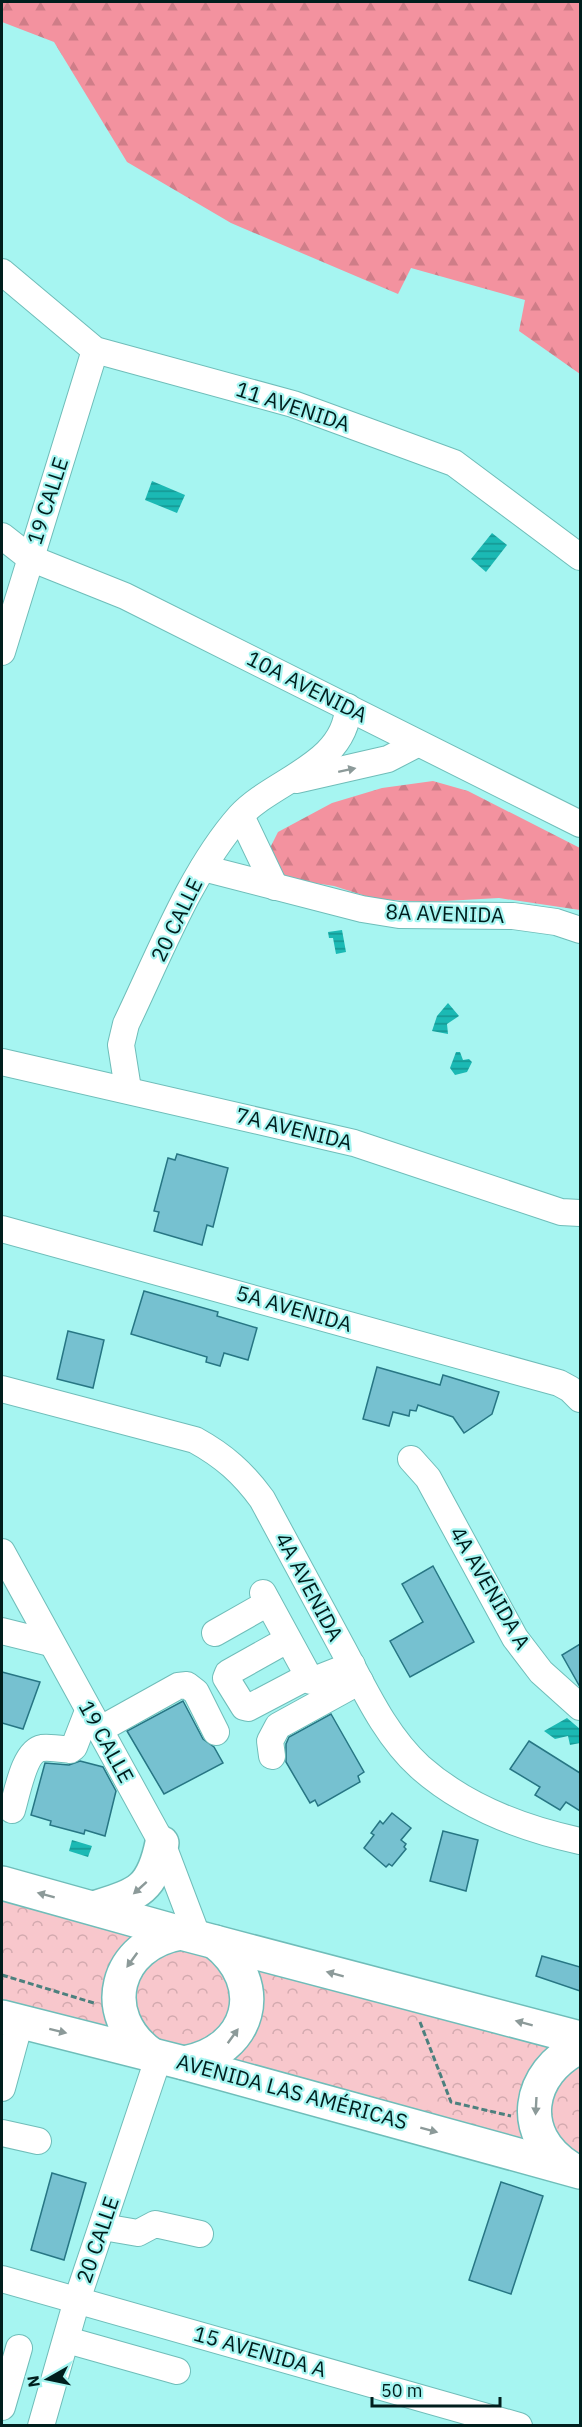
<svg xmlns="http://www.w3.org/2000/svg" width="582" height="2427" viewBox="0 0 582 2427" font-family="'IBM Plex Sans',sans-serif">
	<defs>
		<pattern id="forest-firs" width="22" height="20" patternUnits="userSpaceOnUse" patternTransform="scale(1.5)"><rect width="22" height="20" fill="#f3929f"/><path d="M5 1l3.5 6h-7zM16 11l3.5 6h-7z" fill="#cf7d88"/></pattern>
		<pattern id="park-crowns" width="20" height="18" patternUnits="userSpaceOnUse" patternTransform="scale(1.5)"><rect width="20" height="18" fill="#f8c7cc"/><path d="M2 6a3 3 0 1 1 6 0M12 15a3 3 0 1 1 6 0" fill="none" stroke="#d3aaaf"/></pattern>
		<pattern id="water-rules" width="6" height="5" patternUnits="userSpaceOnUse" patternTransform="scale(1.5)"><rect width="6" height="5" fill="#1bb9b4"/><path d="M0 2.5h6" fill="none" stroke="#169692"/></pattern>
	</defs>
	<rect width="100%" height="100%" fill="#a6f5f1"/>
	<!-- forest -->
	<g fill="url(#forest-firs)">
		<polygon points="2,2 580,2 580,374 519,331 525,300 411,268 398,294 231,223 127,162 54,42 2,22"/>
		<polygon points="433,781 468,791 580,848 580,910 499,898 427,902 375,899 334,886 288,879 273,864 270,848 278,832 332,803 382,788"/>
	</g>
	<!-- park -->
	<g fill="url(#park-crowns)">
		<polygon points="2,1901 138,1938 114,2028 2,2000"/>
		<polygon points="168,1942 223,1956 238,2011 198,2052 143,2038 128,1983"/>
		<polygon points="251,1968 554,2048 531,2141 228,2058"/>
		<path d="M580,2059V2158C551,2143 549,2122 549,2092Z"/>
	</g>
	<!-- water -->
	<g fill="url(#water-rules)">
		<polygon points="152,481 185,495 177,513 145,500"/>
		<polygon points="492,533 507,545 486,572 471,559"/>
		<polygon points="342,930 346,952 336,954 333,938 329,938 328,932"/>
		<polygon points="448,1003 459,1016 447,1024 448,1034 432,1031 437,1016"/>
		<polygon points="456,1052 460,1052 463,1060 469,1059 472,1062 467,1072 455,1075 450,1068"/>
		<polygon points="567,1718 580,1729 580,1743 570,1745 568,1736 555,1739 544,1731"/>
		<polygon points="72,1840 92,1846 88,1857 69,1851"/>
	</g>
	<!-- building -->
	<g fill="#76c1d0" stroke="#277684" stroke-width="1.5">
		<polygon points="177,1154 228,1168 213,1227 207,1225 202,1245 154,1231 159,1212 154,1211 168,1158 175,1160"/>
		<polygon points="144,1291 218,1312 217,1316 257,1328 248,1360 224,1353 220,1366 206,1362 207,1357 131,1334"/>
		<polygon points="68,1331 104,1340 93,1388 57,1379"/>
		<polygon points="377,1367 440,1385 443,1375 499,1392 492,1414 464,1433 453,1417 418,1405 416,1411 410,1410 409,1416 393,1412 389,1426 363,1419"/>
		<polygon points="433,1566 474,1642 410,1677 390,1641 423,1622 402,1584"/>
		<polygon points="580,1644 580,1687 562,1655"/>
		<polygon points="2,1672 40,1682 23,1729 2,1723"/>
		<polygon points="183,1701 203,1739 214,1747 223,1763 164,1794 127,1731"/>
		<polygon points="331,1714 364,1772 358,1776 360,1782 318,1806 315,1800 310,1803 286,1762 286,1744 289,1737"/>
		<polygon points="529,1741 580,1773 580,1811 566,1802 560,1810 535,1795 540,1787 510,1769"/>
		<polygon points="80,1761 103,1767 116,1791 105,1836 85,1830 84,1834 50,1825 51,1821 31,1815 45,1763 69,1765"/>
		<polygon points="392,1813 411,1828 401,1840 406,1844 404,1847 406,1849 392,1866 389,1864 386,1867 364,1848 374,1835 371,1833 380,1821 383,1824"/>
		<polygon points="443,1831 478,1840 466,1891 430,1881"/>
		<polygon points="542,1956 580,1967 580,1991 536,1976"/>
		<polygon points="52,2173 86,2183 64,2260 31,2250"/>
		<polygon points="501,2182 543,2196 511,2294 469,2280"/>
	</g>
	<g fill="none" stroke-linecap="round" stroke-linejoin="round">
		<!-- minor casing -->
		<g stroke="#6fbdb9" stroke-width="28">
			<g id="minor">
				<polyline points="2,272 95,350 293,404 454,463 580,557"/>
				<polyline points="2,536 30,558 125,596 580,824"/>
				<polyline points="2,652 95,350"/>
				<polyline points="296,780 388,759 417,744"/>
				<polyline points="241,816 275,887"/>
				<polyline points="203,868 362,909 399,915 513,916 556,922 580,930"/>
				<polyline points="2,1062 354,1143 561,1212 580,1213"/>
				<path d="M128,1089L121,1045L126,1024C158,958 191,871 240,816C273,780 346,765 348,707"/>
				<polyline points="2,1229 559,1383 570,1389 580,1399"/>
				<path d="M2,1389L195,1440C224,1456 243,1473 262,1499C289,1549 316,1599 343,1649C365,1690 385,1735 420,1767C464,1806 524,1829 580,1841"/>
				<polyline points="411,1459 428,1478 515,1638 541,1672 580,1707"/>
				<polyline points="2,1552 162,1843 198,1938"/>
				<polyline points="263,1593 311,1681 352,1665"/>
				<polyline points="2,1631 50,1643"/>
				<polyline points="215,1633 268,1603"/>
				<polyline points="287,1640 228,1673 226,1678 244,1707 248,1708 307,1677"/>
				<polyline points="99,1730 178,1686 187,1685 196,1692 216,1732"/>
				<polyline points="272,1756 270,1741 278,1726 360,1681"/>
				<path d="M12,1810C17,1794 24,1751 42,1748C50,1747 62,1749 70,1750L74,1747L88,1711"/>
				<polyline points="2,2088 20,2022"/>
				<polyline points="2,2133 38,2141"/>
				<polyline points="103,2227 138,2233 155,2224 200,2234"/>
				<polyline points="2,2279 519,2426"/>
				<polyline points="67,2340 177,2371"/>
				<polyline points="2,2407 19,2348"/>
				<polyline points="41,2426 77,2300 159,2056"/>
			</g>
		</g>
		<!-- major casing -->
		<g stroke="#6fbdb9" stroke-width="36">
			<g id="major">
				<polyline points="2,1883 181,1933 580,2038"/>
				<path d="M94,1908C138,1894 152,1891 162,1843"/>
				<polyline points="2,2017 184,2063 580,2172"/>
				<path d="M152,2055C96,2015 115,1944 181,1933"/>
				<path d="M184,2063C251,2051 269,1984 215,1942"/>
				<path d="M570,2168C516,2135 527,2072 580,2047"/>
			</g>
		</g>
		<!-- path -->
		<g stroke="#4c807e" stroke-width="3" stroke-dasharray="6 3" stroke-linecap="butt">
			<polyline points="2,1975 94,2003"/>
			<polyline points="420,2022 451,2102 511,2116"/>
		</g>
		<!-- minor -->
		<use href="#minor" stroke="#fff" stroke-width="26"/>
		<!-- major -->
		<use href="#major" stroke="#fff" stroke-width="33"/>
	</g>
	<!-- one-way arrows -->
	<defs><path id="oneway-solid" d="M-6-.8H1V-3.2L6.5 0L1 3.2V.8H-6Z" transform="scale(1.5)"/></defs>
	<g fill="#8c9a99">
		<use href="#oneway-solid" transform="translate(347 770) rotate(-12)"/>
		<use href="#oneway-solid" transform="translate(140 1888) rotate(138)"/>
		<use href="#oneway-solid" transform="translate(46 1895) rotate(-165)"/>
		<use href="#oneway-solid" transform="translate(132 1960) rotate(126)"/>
		<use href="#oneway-solid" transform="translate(335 1974) rotate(-165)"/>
		<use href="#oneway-solid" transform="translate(524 2023) rotate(-165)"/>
		<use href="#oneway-solid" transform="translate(58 2031) rotate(14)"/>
		<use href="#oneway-solid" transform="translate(233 2036) rotate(-54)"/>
		<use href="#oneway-solid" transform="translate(536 2106) rotate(93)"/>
		<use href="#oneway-solid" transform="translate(429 2130) rotate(15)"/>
	</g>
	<g text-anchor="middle" stroke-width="4.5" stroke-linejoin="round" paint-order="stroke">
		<!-- street labels -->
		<g font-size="21" fill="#001e1d" stroke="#a6f5f1">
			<text transform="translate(293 407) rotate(18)" y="7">11 AVENIDA</text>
			<text transform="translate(48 501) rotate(-72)" y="7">19 CALLE</text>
			<text transform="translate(307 687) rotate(27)" y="7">10A AVENIDA</text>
			<text transform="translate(445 914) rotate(2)" y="7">8A AVENIDA</text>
			<text transform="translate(177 920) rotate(-64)" y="7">20 CALLE</text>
			<text transform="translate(294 1129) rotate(14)" y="7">7A AVENIDA</text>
			<text transform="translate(294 1309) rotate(16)" y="7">5A AVENIDA</text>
			<text transform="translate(309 1587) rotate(62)" y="7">4A AVENIDA</text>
			<text transform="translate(490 1588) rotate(60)" y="7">4A AVENIDA A</text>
			<text transform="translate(106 1742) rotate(61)" y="7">19 CALLE</text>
			<text transform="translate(292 2092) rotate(15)" y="7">AVENIDA LAS AMÉRICAS</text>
			<text transform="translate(98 2240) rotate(-71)" y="7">20 CALLE</text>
			<text transform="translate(260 2352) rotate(16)" y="7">15 AVENIDA A</text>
		</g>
	</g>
	<!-- border -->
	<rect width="582" height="2427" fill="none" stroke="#001e1d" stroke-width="6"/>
	<!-- north arrow -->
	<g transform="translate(48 2379) rotate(261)" stroke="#a6f5f1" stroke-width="4.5" paint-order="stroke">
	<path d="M0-4.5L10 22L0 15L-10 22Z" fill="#001e1d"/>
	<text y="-9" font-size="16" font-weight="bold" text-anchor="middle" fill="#001e1d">N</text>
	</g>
	<!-- scale -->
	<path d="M372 2397v9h128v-9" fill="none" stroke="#001e1d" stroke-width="3"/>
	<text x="381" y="2397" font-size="18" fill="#001e1d" stroke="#a6f5f1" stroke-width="4.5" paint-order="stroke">50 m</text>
</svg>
